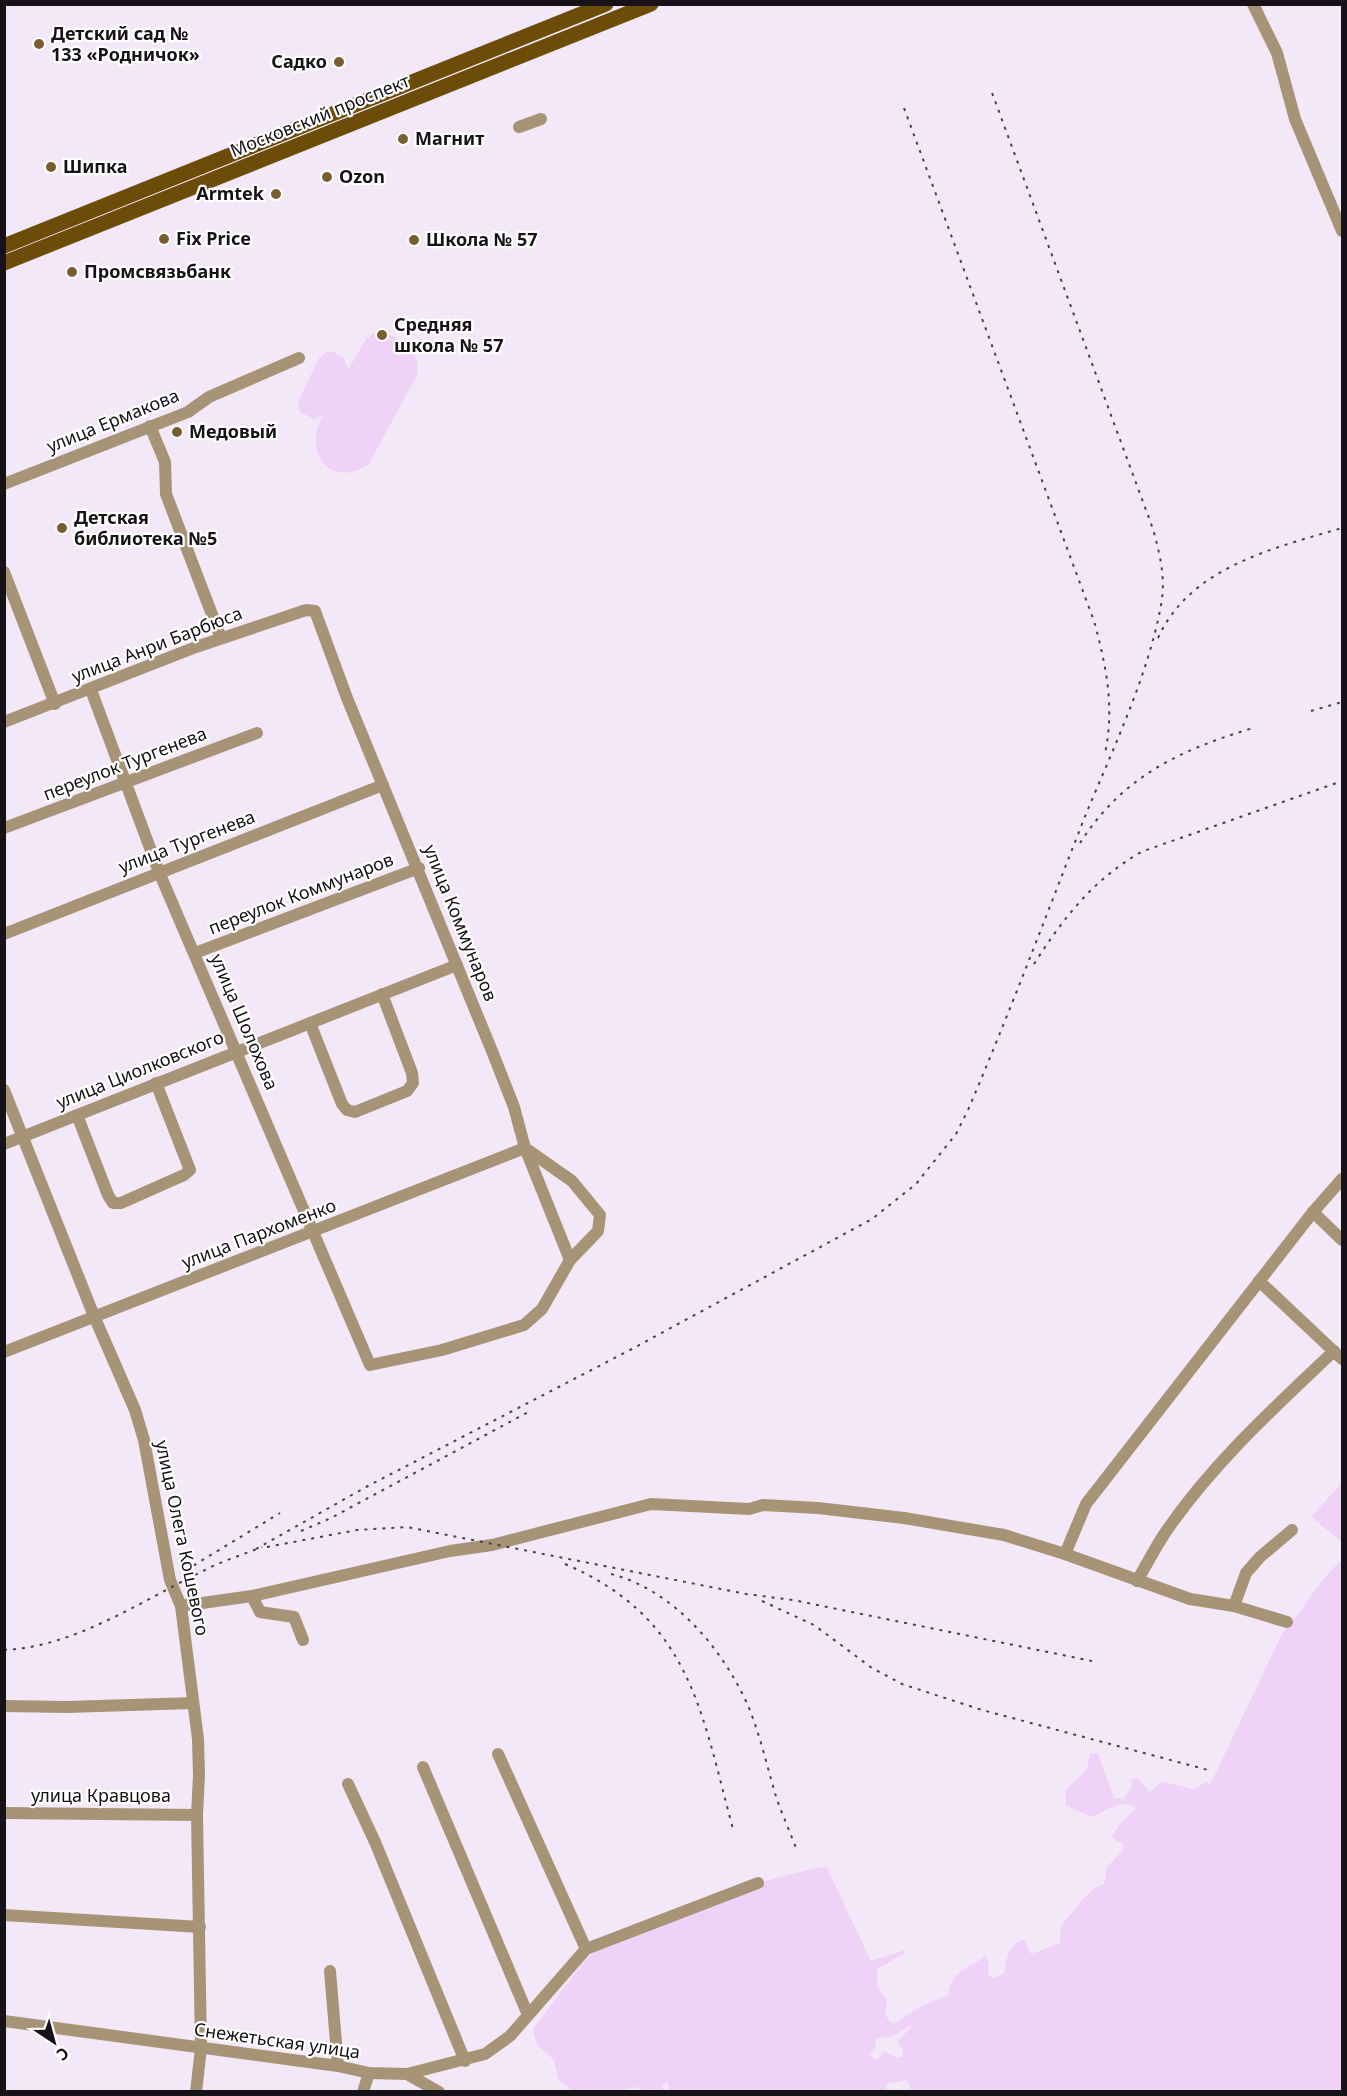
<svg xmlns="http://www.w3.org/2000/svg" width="1347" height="2096" viewBox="0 0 1347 2096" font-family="'Noto Sans',sans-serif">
	<rect width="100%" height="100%" fill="#f3e8f7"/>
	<!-- green -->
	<g fill="#efd2f7" fill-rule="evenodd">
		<path d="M374,333C398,333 422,349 417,375L369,464C356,472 343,477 329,468C319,461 314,447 316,435C319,415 355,359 366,339Z"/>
		<polygon points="327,352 334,352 344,358 348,369 324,415 314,419 300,412 298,402 319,358"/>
		<polygon points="1342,1483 1342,1542 1311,1517"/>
		<path d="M1342,1560V2091L912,2092L907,2080L887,2084L886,2092H671L667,2081L662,2085L663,2091L653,2089L643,2091L635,2087L615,2091H569L570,2088L559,2081L553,2059L537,2045L533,2029L579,1968L592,1953L688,1907L739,1888L820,1867L827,1868L871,1961L905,1950V1953L877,1969V1987L887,2000L885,2015L893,2024L922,2006L948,1995C952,1967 971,1970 985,1955L989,1962L988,1975L993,1978L1004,1974C1007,1957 1007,1947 1024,1939L1031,1954L1060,1943L1061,1925C1075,1912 1086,1889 1104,1884L1107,1867L1123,1850V1843L1117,1842L1112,1836L1120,1824L1136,1808C1122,1799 1107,1810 1093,1817L1066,1806L1065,1791L1087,1769L1090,1754H1098L1114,1798L1123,1799L1132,1788L1131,1780L1138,1778L1150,1792L1162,1782L1193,1789L1207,1782L1210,1785L1283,1632C1305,1609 1318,1580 1342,1560ZM912,2026L897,2042L903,2050V2056L898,2058L884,2051L877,2060L868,2055L875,2050L876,2040C881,2036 884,2039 890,2037C899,2034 902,2028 912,2026Z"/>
	</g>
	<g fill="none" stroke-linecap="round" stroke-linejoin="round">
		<!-- minor -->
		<g stroke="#a79477" stroke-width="12">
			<polyline points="1253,4 1277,53 1295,119 1342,231"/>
			<polyline points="519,127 541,119"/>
			<polyline points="150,426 165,462 166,494 221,638"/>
			<polyline points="4,484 188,412 209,397 299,358"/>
			<polyline points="4,572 55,704"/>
			<polyline points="4,722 196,647 306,610 315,611 347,698 492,1051 514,1107 525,1148 572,1181 600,1215 598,1231 570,1260 542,1309 524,1325 442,1350 370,1365 159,872 91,690"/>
			<polyline points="4,828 257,733"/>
			<polyline points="4,934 383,785"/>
			<polyline points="195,953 419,868"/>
			<polyline points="310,1023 342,1104 347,1110 355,1112 407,1091 413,1083 412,1073 382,994"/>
			<polyline points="4,1090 94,1316 135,1410 144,1440 170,1580 181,1606 198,1739 199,1775 197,1815 201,2048 196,2092"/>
			<polyline points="77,1115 108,1195 113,1203 121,1203 184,1175 190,1170 156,1083"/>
			<polyline points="4,1144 457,965"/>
			<polyline points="1313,1212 1342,1240"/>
			<polyline points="1259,1281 1342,1359"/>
			<polyline points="4,1352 525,1148 570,1260"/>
			<polyline points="1065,1554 1086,1504 1313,1212 1342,1179"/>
			<path d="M1137,1581C1147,1564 1156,1546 1167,1530C1214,1462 1275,1407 1334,1351"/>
			<polyline points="252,1596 260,1612 294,1617 303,1640"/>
			<polyline points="181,1606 252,1596 450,1551 492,1545 651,1504 749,1509 763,1505 818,1508 904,1518 1004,1535 1065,1554 1190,1599 1234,1606 1287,1622"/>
			<polyline points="1234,1606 1246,1573 1260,1557 1292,1530"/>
			<polyline points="4,1706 67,1707 193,1703"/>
			<polyline points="498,1754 586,1949"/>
			<polyline points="423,1767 528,2015"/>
			<polyline points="348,1784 375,1842 465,2061"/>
			<polyline points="4,1813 197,1815"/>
			<polyline points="4,1915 200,1927"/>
			<polyline points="330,1971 338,2066"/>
			<polyline points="4,2021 338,2066 369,2073 407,2074 485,2054 510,2036 586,1949 758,1883"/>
			<polyline points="407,2074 439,2092"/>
			<polyline points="363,2092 369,2073"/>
		</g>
		<!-- major -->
		<g stroke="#6c4c08" stroke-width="15">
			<polyline points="4,246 606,4"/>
			<polyline points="4,263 651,4"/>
		</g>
		<!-- rail -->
		<g stroke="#474249" stroke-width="2" stroke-dasharray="3 6" stroke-linecap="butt">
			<path d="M904,108L1094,621C1106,665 1115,707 1105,753"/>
			<path d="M1158,638C1190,567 1274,548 1342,528"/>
			<polyline points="1311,711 1342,702"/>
			<path d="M1080,843C1123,776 1180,750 1253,728"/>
			<path d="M1034,964C1064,917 1093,880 1141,852L1342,781"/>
			<polyline points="301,1531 331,1518 532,1410"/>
			<polyline points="267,1547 357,1530 407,1527 746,1594 793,1600 1092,1661"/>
			<path d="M256,1549L366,1487L630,1350L872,1219L916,1184L956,1134L968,1110C1010,1012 1047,913 1086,814C1113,749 1149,673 1161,605C1166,578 1160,555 1153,529L991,90"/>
			<path d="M565,1564C691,1618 701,1711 733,1829"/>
			<polyline points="186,1570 280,1513"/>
			<path d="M611,1574C674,1590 724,1650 749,1708C761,1738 768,1770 777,1800C783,1816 790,1832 796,1848"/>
			<polyline points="762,1601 814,1625 872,1668 902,1684 982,1710 1208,1770"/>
			<path d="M4,1650C75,1647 141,1601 203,1571C222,1561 242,1555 262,1547"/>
		</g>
	</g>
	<!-- markers -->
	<g fill="#795e30" stroke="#fff" stroke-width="2">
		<circle cx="39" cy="44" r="6"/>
		<circle cx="339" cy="62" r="6"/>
		<circle cx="403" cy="139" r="6"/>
		<circle cx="51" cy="167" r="6"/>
		<circle cx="327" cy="177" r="6"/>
		<circle cx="276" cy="194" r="6"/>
		<circle cx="164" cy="239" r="6"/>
		<circle cx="414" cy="240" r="6"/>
		<circle cx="72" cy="272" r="6"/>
		<circle cx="382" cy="335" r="6"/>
		<circle cx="177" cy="432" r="6"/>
		<circle cx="62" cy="528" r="6"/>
	</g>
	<g text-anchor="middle" stroke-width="4.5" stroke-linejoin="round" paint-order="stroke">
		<!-- poi labels -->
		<g font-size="18" font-weight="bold" fill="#161217" stroke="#fff" text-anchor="start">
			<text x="51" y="40">Детский сад №<tspan x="51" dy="21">133 «Родничок»</tspan></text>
			<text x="327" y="68" text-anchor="end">Садко</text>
			<text x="415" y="145">Магнит</text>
			<text x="63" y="173">Шипка</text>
			<text x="339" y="183">Ozon</text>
			<text x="264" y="200" text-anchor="end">Armtek</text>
			<text x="176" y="245">Fix Price</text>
			<text x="426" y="246">Школа № 57</text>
			<text x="84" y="278">Промсвязьбанк</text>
			<text x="394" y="331">Средняя<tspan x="394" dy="21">школа № 57</tspan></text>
			<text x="189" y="438">Медовый</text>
			<text x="74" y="524">Детская<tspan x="74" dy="21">библиотека №5</tspan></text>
		</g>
		<!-- street labels -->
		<g font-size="18" fill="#161217" stroke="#fff">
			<text transform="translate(320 116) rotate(-22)" y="6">Московский проспект</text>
			<text transform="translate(113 421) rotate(-22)" y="6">улица Ермакова</text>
			<text transform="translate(157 645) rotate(-21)" y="6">улица Анри Барбюса</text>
			<text transform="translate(125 764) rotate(-21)" y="6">переулок Тургенева</text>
			<text transform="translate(187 842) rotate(-21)" y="6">улица Тургенева</text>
			<text transform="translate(301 894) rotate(-21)" y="6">переулок Коммунаров</text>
			<text transform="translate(460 923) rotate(68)" y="6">улица Коммунаров</text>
			<text transform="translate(244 1022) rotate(67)" y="6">улица Шолохова</text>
			<text transform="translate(140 1070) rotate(-22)" y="6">улица Циолковского</text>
			<text transform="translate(259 1234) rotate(-21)" y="6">улица Пархоменко</text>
			<text transform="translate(182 1538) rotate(78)" y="6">улица Олега Кошевого</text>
			<text x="101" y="1802">улица Кравцова</text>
			<text transform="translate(277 2041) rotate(8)" y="6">Снежетьская улица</text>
		</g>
	</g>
	<!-- border -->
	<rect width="1347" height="2096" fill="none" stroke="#161217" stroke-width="12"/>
	<!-- north arrow -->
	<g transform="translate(54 2042) rotate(144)" stroke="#ffffff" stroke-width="4.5" paint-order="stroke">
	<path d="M0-4.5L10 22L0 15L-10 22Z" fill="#161217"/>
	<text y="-9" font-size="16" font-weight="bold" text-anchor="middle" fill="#161217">С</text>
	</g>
</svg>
